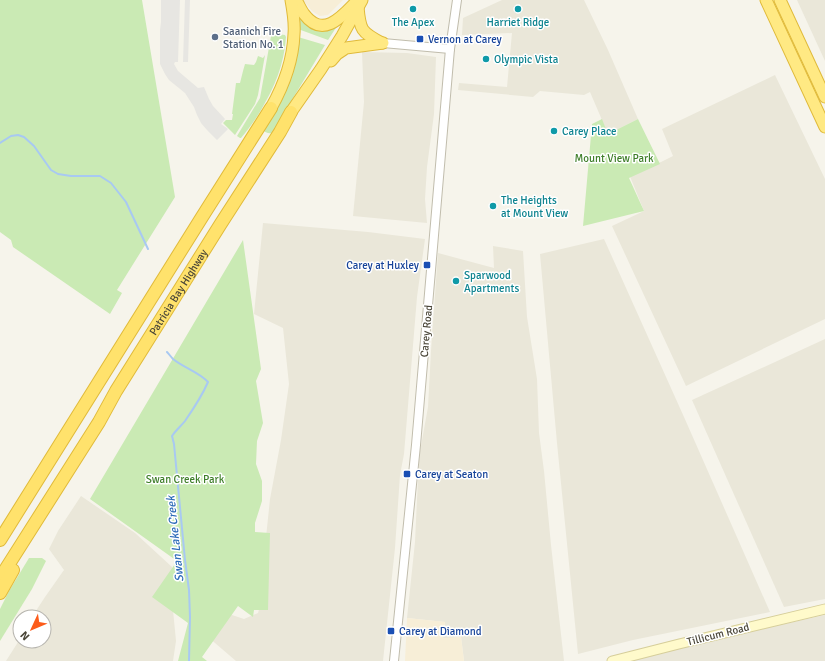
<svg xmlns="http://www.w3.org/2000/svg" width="825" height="661" viewBox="0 0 825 661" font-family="Signika,sans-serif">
	<rect width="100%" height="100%" fill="#f6f4eb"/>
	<!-- residential -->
	<g fill="#eae7d9">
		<polygon points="502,0 584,0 608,50 638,119 608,134 590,92 584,95 540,91 533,97 458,90 459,83 507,87 512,33 462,35 463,18"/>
		<polygon points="797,0 825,0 825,61"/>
		<polygon points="362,52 407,53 436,57 434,114 427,167 425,199 427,223 353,216 364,102"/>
		<polygon points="775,75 825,179 825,319 686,386 612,226 644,211 629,174 661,162 673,156 662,129"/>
		<polygon points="263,223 368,232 425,239 417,297 404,454 400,475 395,548 383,661 236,661 208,637 229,614 244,619 258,613 266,584 265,547 270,499 281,440 289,384 283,328 254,314"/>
		<polygon points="604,239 684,417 770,612 633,640 578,654 557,443 540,254"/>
		<polygon points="493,246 523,251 527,317 537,379 539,433 544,471 551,545 564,661 464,661 461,637 443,639 445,622 407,618 415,542 419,457 428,407 431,351 438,253 494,268"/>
		<polygon points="825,339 825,599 784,607 692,400"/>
		<polygon points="81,496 135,533 172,567 173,610 176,641 173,661 6,661 20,639 20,641 44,641 44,617 32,617 45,597 64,570 49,549 58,531"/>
		<polygon points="825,615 825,661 612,661 703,642"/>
	</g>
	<!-- commercial -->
	<g fill="#f7eed7">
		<polygon points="303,0 343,0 328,15 320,16 312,11"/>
		<polygon points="407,618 445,622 443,638 461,637 464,661 405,661"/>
	</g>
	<!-- green -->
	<g fill="#caeab4">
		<polygon points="0,0 142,0 175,197 117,290 122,293 110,314 13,247 11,240 0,232"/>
		<polygon points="297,9 306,22 341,20 328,40 298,29"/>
		<path d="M277,34L285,35L286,37C284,65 275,86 261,110C255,120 249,129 241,138H240L237,136L260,98L271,36Z"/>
		<path d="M298,37L325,45L272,133C268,134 265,132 263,130Z"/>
		<polygon points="265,55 258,95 255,104 235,135 223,123 226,120 232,120 233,114 232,114 236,83 240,83 243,71 245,64 254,65 256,62 258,56 263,58"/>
		<polygon points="602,119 608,134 638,119 660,164 629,178 644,211 583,226 592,124"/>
		<polygon points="243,240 261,369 256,381 263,423 257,441 256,464 262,481 262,501 255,523 255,532 270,533 268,610 254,610 253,617 238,606 202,657 207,661 178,661 188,623 152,597 177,561 90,499"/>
		<polygon points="29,558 42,558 46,561 32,589 0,641 0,609 9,591"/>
	</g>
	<!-- parking -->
	<g fill="#e7e6e2">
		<polygon points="161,0 180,0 178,62 175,62 174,64 178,71 198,88 204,87 209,99 213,106 225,119 221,124 228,129 217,140 207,130 201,123 197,115 194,107 185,93 169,80 165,74 160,64 160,30 161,22"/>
		<polygon points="185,0 190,0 188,62 183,62"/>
	</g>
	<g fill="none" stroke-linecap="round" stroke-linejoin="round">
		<!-- stream -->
		<g stroke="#a8c9f2" stroke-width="2">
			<polyline points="0,143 11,136 18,135 24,137 34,146 51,170 58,174 71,176 100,176 111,183 126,202 148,249"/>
			<path d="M167,352C169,354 171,357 173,359C184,368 199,372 208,382C202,396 194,408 185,421C181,426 176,430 172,436L174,444L185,560L189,590L190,617L189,661"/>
		</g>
		<!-- tertiary casing -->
		<g stroke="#c1bdad" stroke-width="10">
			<g id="tertiary">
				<polyline points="383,43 450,49"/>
				<polyline points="394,661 416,445 450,49 457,0"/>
			</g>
		</g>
		<!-- secondary casing -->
		<g stroke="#d6ce9a" stroke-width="11">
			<polyline id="secondary" points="612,661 679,644 825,609"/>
		</g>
		<!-- trunk casing -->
		<g stroke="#e0ba3a" stroke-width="13">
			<g id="trunk">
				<path d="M296,0C299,5 301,10 304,14C322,38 340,19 355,3"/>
				<polyline points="766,0 825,127"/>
				<polyline points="780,0 825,97"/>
				<path d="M358,7C360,30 361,32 382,43"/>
				<polyline points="331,61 337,54 346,48 383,43"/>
				<path d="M271,108C284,85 293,61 294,34C295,23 293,11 291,0"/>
				<polyline points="291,112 321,69 342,36 362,0"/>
			</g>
		</g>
		<!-- motorway casing -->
		<g stroke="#e0ba3a" stroke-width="14">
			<g id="motorway">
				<polyline points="0,540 202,217 271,108"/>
				<path id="s1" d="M0,578L99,422L116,391L220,225L280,132L291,112"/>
				<polyline points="0,593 13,570"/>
			</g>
		</g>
		<!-- tertiary -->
		<use href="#tertiary" stroke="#fff" stroke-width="8"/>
		<!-- secondary -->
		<use href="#secondary" stroke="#fffacb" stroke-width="9"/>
		<!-- trunk -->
		<use href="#trunk" stroke="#ffe983" stroke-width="11"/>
		<!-- motorway -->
		<use href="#motorway" stroke="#ffe26c" stroke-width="12"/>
	</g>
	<!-- markers -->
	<g fill="#0f9aa8" stroke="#fff" stroke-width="1.5">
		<circle cx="413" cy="9" r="4"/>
		<circle cx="518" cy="9" r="4"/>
		<circle cx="486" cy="59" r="4"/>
		<circle cx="554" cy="131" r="4"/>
		<circle cx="493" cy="206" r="4"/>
		<circle cx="456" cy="281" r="4"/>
	</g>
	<circle fill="#5c6f8a" stroke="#fff" stroke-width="1.5" cx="215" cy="37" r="4"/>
	<g fill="#1a4fb4" stroke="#fff" stroke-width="1.5">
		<rect x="416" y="35" width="8" height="8" rx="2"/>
		<rect x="423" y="261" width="8" height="8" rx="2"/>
		<rect x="403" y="470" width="8" height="8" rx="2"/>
		<rect x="387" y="627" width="8" height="8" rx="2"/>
	</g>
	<g text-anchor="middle" stroke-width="3" stroke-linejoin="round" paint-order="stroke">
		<!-- culture labels -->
		<g font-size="11" fill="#0d838f" stroke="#fff" text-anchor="start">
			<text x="413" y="26" text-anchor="middle">The Apex</text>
			<text x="518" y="26" text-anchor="middle">Harriet Ridge</text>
			<text x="494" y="63">Olympic Vista</text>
			<text x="562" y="135">Carey Place</text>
			<text x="501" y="204">The Heights<tspan x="501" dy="13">at Mount View</tspan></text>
			<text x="464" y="279">Sparwood<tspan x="464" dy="13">Apartments</tspan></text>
		</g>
		<!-- service labels -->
		<g font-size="11" fill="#4e5e75" stroke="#fff" text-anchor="start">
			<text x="223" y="35">Saanich Fire<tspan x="223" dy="13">Station No. 1</tspan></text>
		</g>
		<!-- transit labels -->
		<g font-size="11" fill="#164399" stroke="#fff" text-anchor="start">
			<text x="428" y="43">Vernon at Carey</text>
			<text x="419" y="269" text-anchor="end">Carey at Huxley</text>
			<text x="415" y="478">Carey at Seaton</text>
			<text x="399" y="635">Carey at Diamond</text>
		</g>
		<!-- park labels -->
		<g font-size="11" fill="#3e7e29" stroke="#fff">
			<text x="614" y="162">Mount View Park</text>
			<text x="185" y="483">Swan Creek Park</text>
		</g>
		<!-- street labels -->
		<g font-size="11" fill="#4a4638" stroke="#fff">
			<text dy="4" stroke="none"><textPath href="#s1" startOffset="337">Patricia Bay Highway</textPath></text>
			<text transform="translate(426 331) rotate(-85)" y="4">Carey Road</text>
			<text transform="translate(718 634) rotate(-14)" y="4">Tillicum Road</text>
		</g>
		<!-- water labels -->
		<g font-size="12" font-style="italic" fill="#2e6cb9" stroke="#fff">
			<text transform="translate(175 539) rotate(-96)" y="4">Swan Lake Creek</text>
		</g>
	</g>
	<!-- north arrow -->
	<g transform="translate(32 629) rotate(226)"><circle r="19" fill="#ffffff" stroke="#b7b5af"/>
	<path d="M0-3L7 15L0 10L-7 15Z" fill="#fc5c1b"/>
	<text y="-6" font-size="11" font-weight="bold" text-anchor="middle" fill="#4a4638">N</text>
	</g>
</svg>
